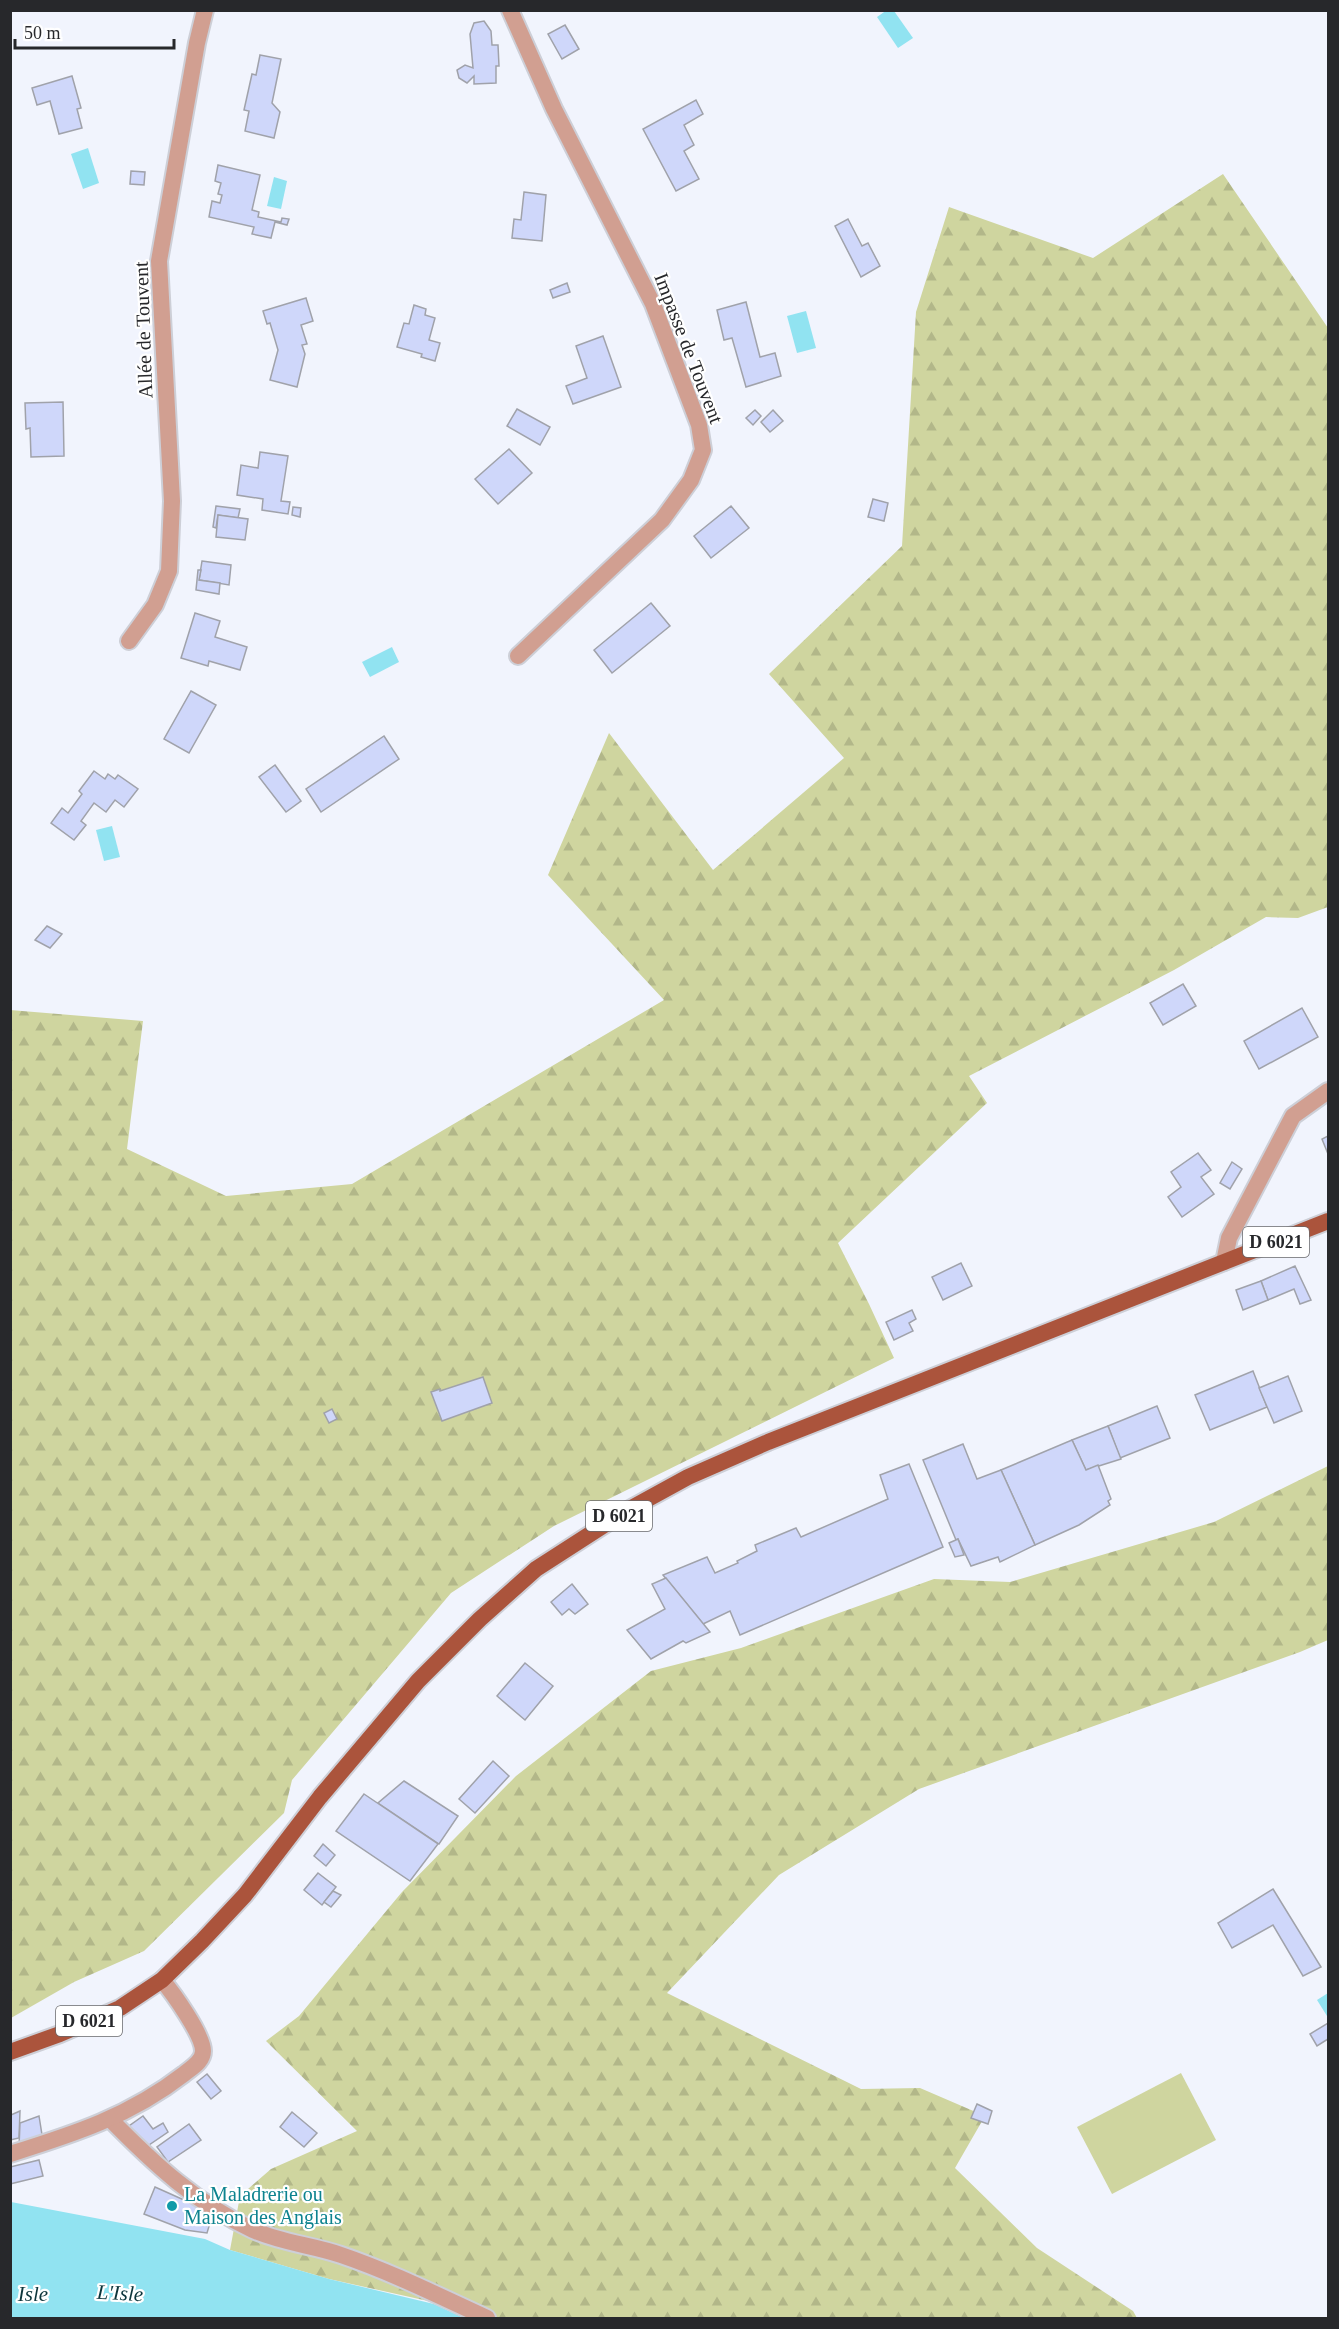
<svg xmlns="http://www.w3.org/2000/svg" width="1339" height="2329" viewBox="0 0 1339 2329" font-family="'Times New Roman',serif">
	<defs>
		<pattern id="forest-firs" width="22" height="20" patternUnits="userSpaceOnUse" patternTransform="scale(1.5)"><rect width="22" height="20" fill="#cfd59f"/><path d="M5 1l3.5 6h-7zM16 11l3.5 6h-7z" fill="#b2b789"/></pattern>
	</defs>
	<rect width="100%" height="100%" fill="#f1f4fd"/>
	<!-- forest -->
	<g fill="url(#forest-firs)">
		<polygon points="1223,174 1328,328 1328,907 1298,918 1266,917 1174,970 969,1076 987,1103 838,1243 869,1304 894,1358 554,1526 451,1593 292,1780 284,1813 144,1951 74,1982 11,2018 10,1010 143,1021 127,1149 226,1196 352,1184 664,1000 548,875 609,733 713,870 844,758 769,674 902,546 916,312 949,207 1093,258"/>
		<polygon points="1328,1466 1328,1640 1300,1652 919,1789 779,1875 667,1993 861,2089 920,2088 985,2116 955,2168 1037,2248 1133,2311 1137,2318 467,2318 428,2301 329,2279 230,2250 240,2196 271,2169 357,2131 266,2041 299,2016 402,1892 516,1776 651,1671 741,1648 934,1579 1010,1582 1214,1522"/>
	</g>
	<!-- park -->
	<polygon fill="#cfd59f" points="1181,2073 1216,2140 1112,2194 1077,2127"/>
	<!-- water -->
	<g fill="#91e3f1">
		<polygon points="887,10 894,11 913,38 898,48 877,17"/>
		<polygon points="88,148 99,183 83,189 71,154"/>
		<polygon points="274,177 287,181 281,209 267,206"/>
		<polygon points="806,311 816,348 797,353 787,316"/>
		<polygon points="392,647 399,662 370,677 362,662"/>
		<polygon points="112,826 120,857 104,861 96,830"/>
		<polygon points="1328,1993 1328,2015 1327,2016 1317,2000"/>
		<polygon points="11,2202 205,2239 230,2250 329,2279 434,2304 464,2318 11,2318"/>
	</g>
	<!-- building -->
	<g fill="#cfd7fa" stroke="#a0a2aa" stroke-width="1.5">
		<polygon points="484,21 491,31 492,45 498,45 499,66 496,66 496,83 474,84 474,76 467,83 459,78 457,70 465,65 473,68 470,34 474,23"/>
		<polygon points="565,25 579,49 562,59 548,34"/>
		<polygon points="260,55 281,59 272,103 280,112 274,138 245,131 249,111 244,110 252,74 256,75"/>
		<polygon points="72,76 81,108 77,109 82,128 59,134 50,101 37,105 32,88"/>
		<polygon points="696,100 703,114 684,125 694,145 684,151 699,179 676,191 643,129"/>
		<polygon points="218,165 260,175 252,210 259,212 258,217 281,222 282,218 289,219 287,225 275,222 271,238 252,234 254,227 209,217 212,201 220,203 222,195 218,194 221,183 215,181"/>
		<polygon points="131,171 145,172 144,185 130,184"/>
		<polygon points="524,192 546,195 542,241 512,238 514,219 521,220"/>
		<polygon points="848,219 862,246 868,243 880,266 861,277 835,226"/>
		<polygon points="567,283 570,292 553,298 550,290"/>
		<polygon points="306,298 313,321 301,325 307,344 302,345 305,354 297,387 270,380 278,350 270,323 267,324 263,311"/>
		<polygon points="746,302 760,357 775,353 781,376 746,387 732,338 724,340 717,310"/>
		<polygon points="414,305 426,309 425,315 435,318 429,340 440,343 435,361 421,357 422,354 397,347 404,323 409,324"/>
		<polygon points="603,336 621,387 573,404 566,386 587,378 576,346"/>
		<polygon points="63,402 64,456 31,457 30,428 26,429 25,403"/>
		<polygon points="517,409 550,427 540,445 507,426"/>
		<polygon points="755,410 761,416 753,425 746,418"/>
		<polygon points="773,410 783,421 770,432 761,422"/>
		<polygon points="509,449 532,473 498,504 475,479"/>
		<polygon points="260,452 288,456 281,501 290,502 288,514 262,510 263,499 237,495 241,465 258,468"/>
		<polygon points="873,499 888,503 884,521 868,517"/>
		<polygon points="216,506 240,509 238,518 218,515 216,528 213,527"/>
		<polygon points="731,506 749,528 711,558 694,536"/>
		<polygon points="293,507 301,508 300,517 292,515"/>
		<polygon points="218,515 248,519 245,540 216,537"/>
		<polygon points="202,561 231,565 229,585 199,580"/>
		<polygon points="198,570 201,570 199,580 220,583 219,594 196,590"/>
		<polygon points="651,603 670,626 612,673 594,650"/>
		<polygon points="195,613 220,621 215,637 247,647 240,670 209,661 208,666 181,658"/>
		<polygon points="191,691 216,705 189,753 164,739"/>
		<polygon points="384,736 399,759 321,812 306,789"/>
		<polygon points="275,765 301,801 286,812 259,777"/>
		<polygon points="94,771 105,779 108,774 115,779 118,775 138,789 124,807 115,800 106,812 94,803 81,821 86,825 74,840 51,823 62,808 68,813 82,794 79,791"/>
		<polygon points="47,926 62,934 50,948 35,940"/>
		<polygon points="1183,984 1196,1006 1163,1025 1150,1003"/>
		<polygon points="1302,1008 1318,1037 1259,1069 1244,1041"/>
		<polygon points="1328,1136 1328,1154 1322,1139"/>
		<polygon points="1198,1153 1211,1170 1201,1177 1214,1194 1182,1217 1168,1197 1181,1187 1171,1172"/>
		<polygon points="1232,1162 1242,1169 1230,1189 1220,1183"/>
		<polygon points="961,1263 972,1286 943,1300 932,1277"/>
		<polygon points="1295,1266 1311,1300 1300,1304 1294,1289 1268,1300 1261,1281"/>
		<polygon points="1261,1281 1268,1300 1243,1310 1236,1290"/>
		<polygon points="912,1310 916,1319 909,1323 913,1331 894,1340 886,1322"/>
		<polygon points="1253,1371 1267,1407 1210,1430 1195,1395"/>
		<polygon points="1288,1376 1302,1411 1274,1423 1259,1388"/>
		<polygon points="483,1377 492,1403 442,1421 431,1392 440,1389 440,1391"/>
		<polygon points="1157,1406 1170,1438 1120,1458 1108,1426"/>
		<polygon points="332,1409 337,1419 329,1423 324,1413"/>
		<polygon points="1108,1426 1121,1459 1086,1470 1072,1440"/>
		<polygon points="1072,1440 1086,1470 1098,1465 1111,1499 1108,1501 1110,1505 1079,1525 1035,1545 1001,1470"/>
		<polygon points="963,1444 977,1479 1001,1470 1035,1545 1000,1562 998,1557 971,1566 958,1539 956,1540 923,1460"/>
		<polygon points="909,1464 943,1547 740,1635 730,1611 703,1624 663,1575 707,1557 715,1573 738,1563 737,1561 757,1551 755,1545 796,1528 801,1537 888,1499 880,1475"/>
		<polygon points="958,1539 964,1555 955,1557 949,1543"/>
		<polygon points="666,1578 710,1632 686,1643 683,1641 651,1659 627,1630 665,1609 652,1584"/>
		<polygon points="572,1584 588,1604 575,1614 569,1609 562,1615 551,1602"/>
		<polygon points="525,1663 553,1686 525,1720 497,1696"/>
		<polygon points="493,1761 509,1776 475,1813 459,1799"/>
		<polygon points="404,1781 458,1816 439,1844 378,1803"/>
		<polygon points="364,1794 438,1844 410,1881 336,1831"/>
		<polygon points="323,1844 335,1855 326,1866 314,1856"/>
		<polygon points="318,1873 336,1887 322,1905 304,1890"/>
		<polygon points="1273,1889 1321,1967 1303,1976 1273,1925 1232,1948 1218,1923"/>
		<polygon points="333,1891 341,1895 331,1907 324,1902"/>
		<polygon points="1328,2023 1328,2039 1317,2046 1310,2034"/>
		<polygon points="207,2074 221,2091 211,2099 197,2082"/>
		<polygon points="977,2104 992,2111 988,2124 971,2118"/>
		<polygon points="10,2111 11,2115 20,2111 19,2138 10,2140"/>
		<polygon points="292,2112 317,2133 304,2147 280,2127"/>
		<polygon points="39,2116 43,2141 19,2147 20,2123"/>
		<polygon points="143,2116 153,2129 163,2123 168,2132 146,2147 129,2126"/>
		<polygon points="189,2124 201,2140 168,2162 157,2147"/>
		<polygon points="39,2160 43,2176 10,2184 10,2167"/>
		<polygon points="155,2187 213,2213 207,2233 185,2230 144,2214"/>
	</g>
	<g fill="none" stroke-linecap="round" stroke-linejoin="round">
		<!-- minor casing -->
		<g stroke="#cdcfd7" stroke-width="20">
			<g id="minor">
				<polyline points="510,10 554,109 653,304 699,425 703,450 691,480 662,520 518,656"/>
				<polyline points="129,641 155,605 169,571 172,501 159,261 197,43 205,10"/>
				<polyline points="1224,1262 1229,1238 1293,1116 1328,1091"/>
				<path d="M110,2119C153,2163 197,2204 253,2230C282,2243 312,2245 341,2255C391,2272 439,2296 487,2318"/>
				<path d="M10,2154C74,2134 130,2116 184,2074C191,2068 203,2062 203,2051C203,2035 173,1993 162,1980"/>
			</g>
		</g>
		<!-- primary casing -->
		<g stroke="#cdcfd7" stroke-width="20">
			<polyline id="primary" points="10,2052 60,2034 120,2008 162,1980 202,1941 245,1895 320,1797 418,1681 480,1619 536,1569 626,1511 688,1477 768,1442 1328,1221"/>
		</g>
		<!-- minor -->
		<use href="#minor" stroke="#d19f91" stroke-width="16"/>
		<!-- primary -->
		<use href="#primary" stroke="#ab543c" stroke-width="16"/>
	</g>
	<!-- markers -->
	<circle fill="#0f9aa8" stroke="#fff" stroke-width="2" cx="172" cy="2206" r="6"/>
	<g text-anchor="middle" stroke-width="4.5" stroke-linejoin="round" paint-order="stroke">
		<!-- shield labels -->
		<g fill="#fff" stroke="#68686b" stroke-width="1.5">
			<rect x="1243" y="1227" width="66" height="30" rx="4.5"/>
			<rect x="586" y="1501" width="66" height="30" rx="4.5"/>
			<rect x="56" y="2006" width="66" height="30" rx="4.5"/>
		</g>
		<g font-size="18" font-weight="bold" fill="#27282b">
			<text x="1276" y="1248">D 6021</text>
			<text x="619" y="1522">D 6021</text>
			<text x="89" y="2027">D 6021</text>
		</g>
		<!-- street labels -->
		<g font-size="20" fill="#27282b" stroke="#fff">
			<text transform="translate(143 330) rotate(-92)" y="7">Allée de Touvent</text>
			<text transform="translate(689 348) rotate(69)" y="7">Impasse de Touvent</text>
		</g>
		<!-- culture labels -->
		<g font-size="20" fill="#0d838f" stroke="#fff" text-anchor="start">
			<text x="184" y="2201">La Maladrerie ou<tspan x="184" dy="23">Maison des Anglais</tspan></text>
		</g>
		<!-- water labels -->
		<g font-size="21" font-style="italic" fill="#0d363c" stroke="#fff">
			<text transform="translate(120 2293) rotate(3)" y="7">L'Isle</text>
			<text x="33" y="2301">Isle</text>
		</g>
	</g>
	<!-- border -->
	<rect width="1339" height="2329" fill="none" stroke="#27282b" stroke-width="24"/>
	<!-- scale -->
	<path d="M15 39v9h159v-9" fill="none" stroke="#27282b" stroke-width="3"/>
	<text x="24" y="39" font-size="18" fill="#27282b" stroke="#ffffff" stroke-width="4.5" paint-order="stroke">50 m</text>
</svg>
